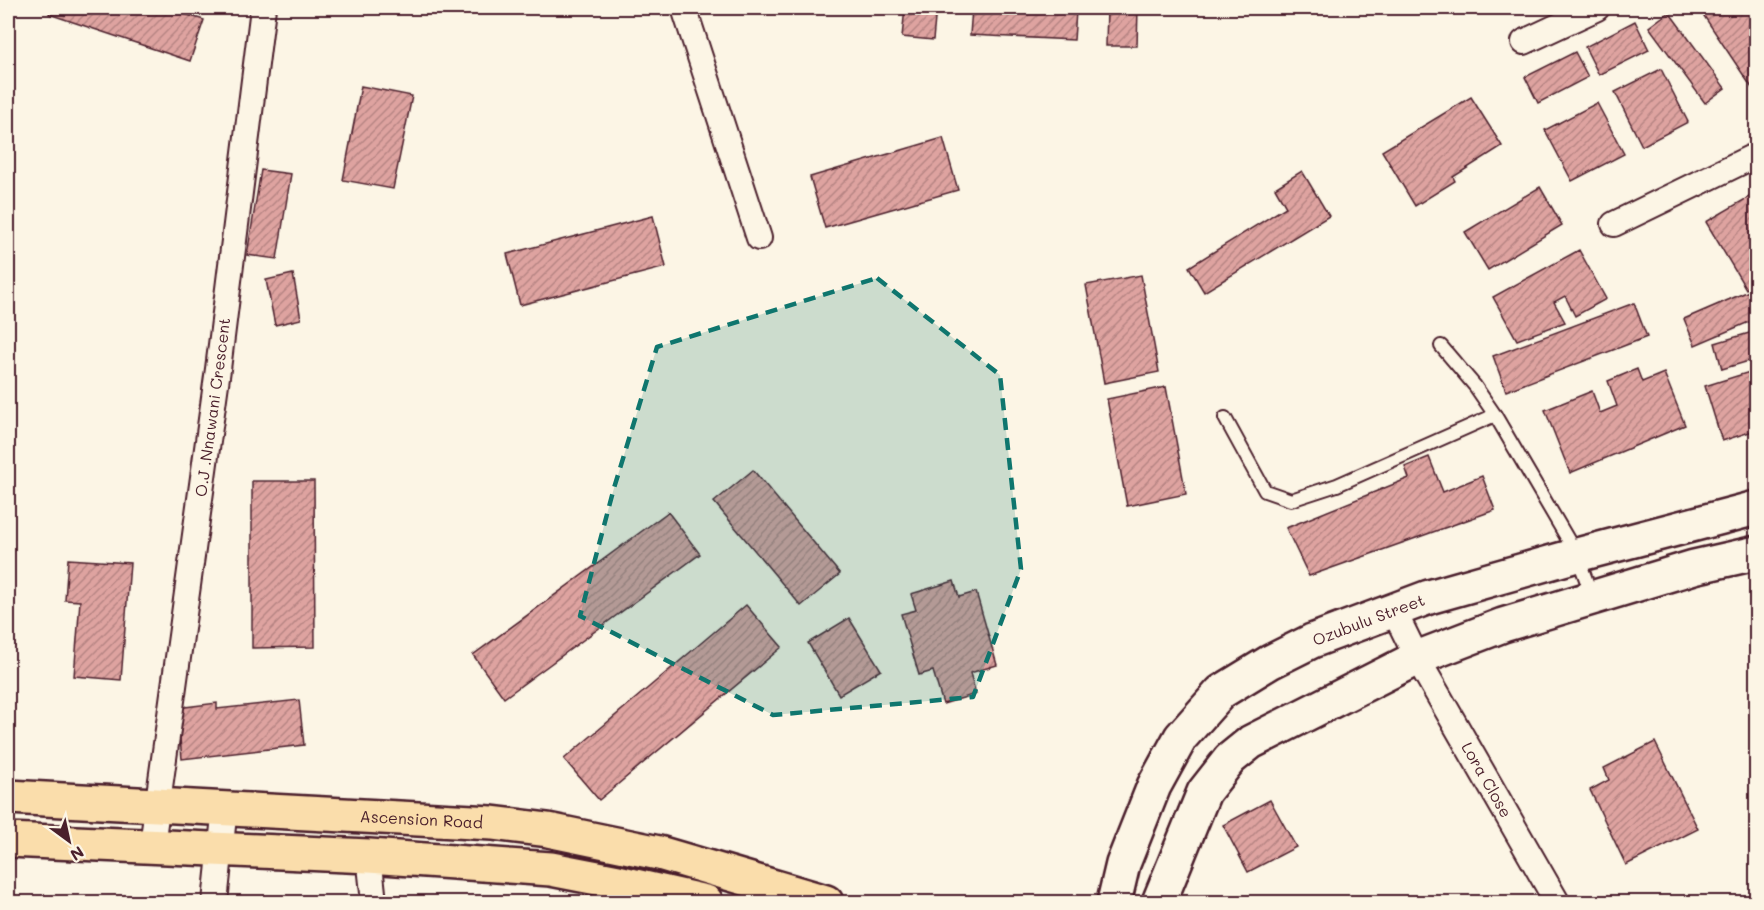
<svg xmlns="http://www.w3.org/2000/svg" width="1764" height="910" viewBox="0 0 1764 910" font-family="Mali,sans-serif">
	<defs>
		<pattern id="building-hatch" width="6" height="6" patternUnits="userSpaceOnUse" patternTransform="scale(1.5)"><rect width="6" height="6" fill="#dea3a0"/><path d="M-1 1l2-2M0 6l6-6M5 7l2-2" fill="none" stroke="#b68483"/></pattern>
	</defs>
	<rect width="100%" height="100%" fill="#fcf5e5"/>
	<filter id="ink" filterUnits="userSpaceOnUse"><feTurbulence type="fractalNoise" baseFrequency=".0167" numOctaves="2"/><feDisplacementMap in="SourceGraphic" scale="12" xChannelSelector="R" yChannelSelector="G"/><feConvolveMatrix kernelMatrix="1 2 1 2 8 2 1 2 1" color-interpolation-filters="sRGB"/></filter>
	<g filter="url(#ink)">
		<!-- building -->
		<g fill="url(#building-hatch)" stroke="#4a1f2b" stroke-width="1.5">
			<polygon points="51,8 165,8 204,20 190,61 49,14"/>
			<polygon points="905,8 936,8 933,40 902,37"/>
			<polygon points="972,8 1076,11 1074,40 970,35"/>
			<polygon points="1107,8 1138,8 1137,46 1106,46"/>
			<polygon points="1703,8 1756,8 1756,94 1700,10"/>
			<polygon points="1669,12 1725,88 1705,103 1649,27"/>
			<polygon points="1635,21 1649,50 1599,75 1585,47"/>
			<polygon points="1575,52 1588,77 1538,103 1525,77"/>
			<polygon points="1661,69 1688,122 1642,146 1615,92"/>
			<polygon points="361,86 412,96 393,189 343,180"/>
			<polygon points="1471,97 1502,146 1453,177 1455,181 1415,206 1382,151"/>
			<polygon points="1597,103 1624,154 1572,181 1545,130"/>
			<polygon points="943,138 958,190 825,228 810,177"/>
			<polygon points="261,170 291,174 277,259 247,255"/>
			<polygon points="1302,171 1329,216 1204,292 1189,267 1286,207 1275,188"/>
			<polygon points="1540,187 1562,225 1488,270 1465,232"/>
			<polygon points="1754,194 1756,199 1756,283 1746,289 1706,222"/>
			<polygon points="653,216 666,267 520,305 507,254"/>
			<polygon points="1579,250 1606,299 1575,316 1565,296 1554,302 1565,322 1517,340 1493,297"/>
			<polygon points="293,274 301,319 275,325 266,280"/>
			<polygon points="1141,275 1159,372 1104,383 1086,285"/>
			<polygon points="1756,288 1756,319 1695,345 1684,319"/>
			<polygon points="1634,303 1647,337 1506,391 1493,356"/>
			<polygon points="1756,331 1756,359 1722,369 1715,343"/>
			<polygon points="1637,369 1642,382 1664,373 1685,425 1570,473 1545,410 1592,391 1600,413 1617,406 1608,381"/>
			<polygon points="1756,370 1756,430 1722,441 1705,386"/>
			<polygon points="1166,387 1186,494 1127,506 1107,399"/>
			<polygon points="1429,457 1443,492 1482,476 1495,510 1309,576 1286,528 1409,478 1405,467"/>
			<polygon points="753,470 840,574 801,606 714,502"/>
			<polygon points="252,481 314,481 315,647 252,648"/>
			<polygon points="668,512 700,554 504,698 473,655"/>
			<polygon points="68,559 130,563 121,680 74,676 80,601 65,600"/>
			<polygon points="954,581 959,597 976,592 997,665 970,673 976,694 943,704 933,671 919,675 901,614 916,610 911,594"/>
			<polygon points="746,605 782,647 599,800 564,759"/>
			<polygon points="849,618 881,670 839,695 808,643"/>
			<polygon points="299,700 304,745 182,759 177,708 217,703 217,709"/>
			<polygon points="1655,742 1698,829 1626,865 1590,790 1609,780 1604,768"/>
			<polygon points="1270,800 1296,847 1248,872 1223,825"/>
			<polygon points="8,895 50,902 8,902"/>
		</g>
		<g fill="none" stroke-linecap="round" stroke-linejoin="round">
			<!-- service casing -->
			<g stroke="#4a1f2b" stroke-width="16">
				<g id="service">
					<polyline points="1441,346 1475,386 1495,415 1577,555 1592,596"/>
					<polyline points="1225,418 1265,491 1291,500 1337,485 1495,415"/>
				</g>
			</g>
			<!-- minor casing -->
			<g stroke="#4a1f2b" stroke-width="28">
				<g id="minor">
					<polyline points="684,8 759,238"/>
					<polyline points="1524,42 1597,8"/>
					<polyline points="1614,224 1756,155"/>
					<path id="s1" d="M1393,609L1417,658L1557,902"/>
					<path id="s2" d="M152,845L218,369L263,8"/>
					<polyline points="369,856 374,902"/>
					<polyline points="215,902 225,807"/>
				</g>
			</g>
			<!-- secondary casing -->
			<g stroke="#4a1f2b" stroke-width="38">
				<g id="secondary">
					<path id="s3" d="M1114,902L1123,864L1154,786L1181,737L1221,692L1270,662L1312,641L1429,597L1577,555L1756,508"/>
					<polyline points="1159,902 1204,792 1230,759 1251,742 1417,658 1503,625 1694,567 1756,553"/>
				</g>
			</g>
			<!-- primary casing -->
			<g stroke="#4a1f2b" stroke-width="38">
				<g id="primary">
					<path id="s4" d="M8,797L492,823L548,830L659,853L826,902"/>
					<polyline points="8,840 369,856 551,869 618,882 706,902"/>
				</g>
			</g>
			<!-- service -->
			<use href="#service" stroke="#fcf5e5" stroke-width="12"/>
			<!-- minor -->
			<use href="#minor" stroke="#fcf5e5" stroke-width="24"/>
			<!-- secondary -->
			<use href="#secondary" stroke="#fcf5e5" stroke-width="33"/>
			<!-- primary -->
			<use href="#primary" stroke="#faddab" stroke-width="33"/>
		</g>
	</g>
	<!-- marked area -->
	<path fill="#0f766e" fill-opacity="0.2" stroke="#0f766e" stroke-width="4.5" stroke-dasharray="12 8" stroke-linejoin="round" d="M877,278L1000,375L1021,569L973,697L773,715L580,616L614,488L657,347Z"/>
	<g text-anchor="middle" stroke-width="4.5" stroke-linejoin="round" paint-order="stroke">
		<!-- street labels -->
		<g font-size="16" fill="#4a1f2b" stroke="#fcf5e5">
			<text dy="6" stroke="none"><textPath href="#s2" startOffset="442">O.J .Nnawani Crescent</textPath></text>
			<text dy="6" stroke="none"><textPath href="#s3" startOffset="404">Ozubulu Street</textPath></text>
			<text dy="6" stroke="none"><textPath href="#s1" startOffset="195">Lora Close</textPath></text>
			<text dy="6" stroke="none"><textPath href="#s4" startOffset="414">Ascension Road</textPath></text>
		</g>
	</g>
	<!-- margin -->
	<rect width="1764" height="910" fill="none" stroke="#fcf5e5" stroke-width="30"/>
	<rect x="15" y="15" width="1734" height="880" fill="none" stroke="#4a1f2b" stroke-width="2" filter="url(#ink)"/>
	<!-- north arrow -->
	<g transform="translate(69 841) rotate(147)" stroke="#fcf5e5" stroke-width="4.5" paint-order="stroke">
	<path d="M0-4.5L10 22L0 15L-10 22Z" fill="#4a1f2b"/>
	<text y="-9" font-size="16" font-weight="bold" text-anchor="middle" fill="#4a1f2b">N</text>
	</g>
</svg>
